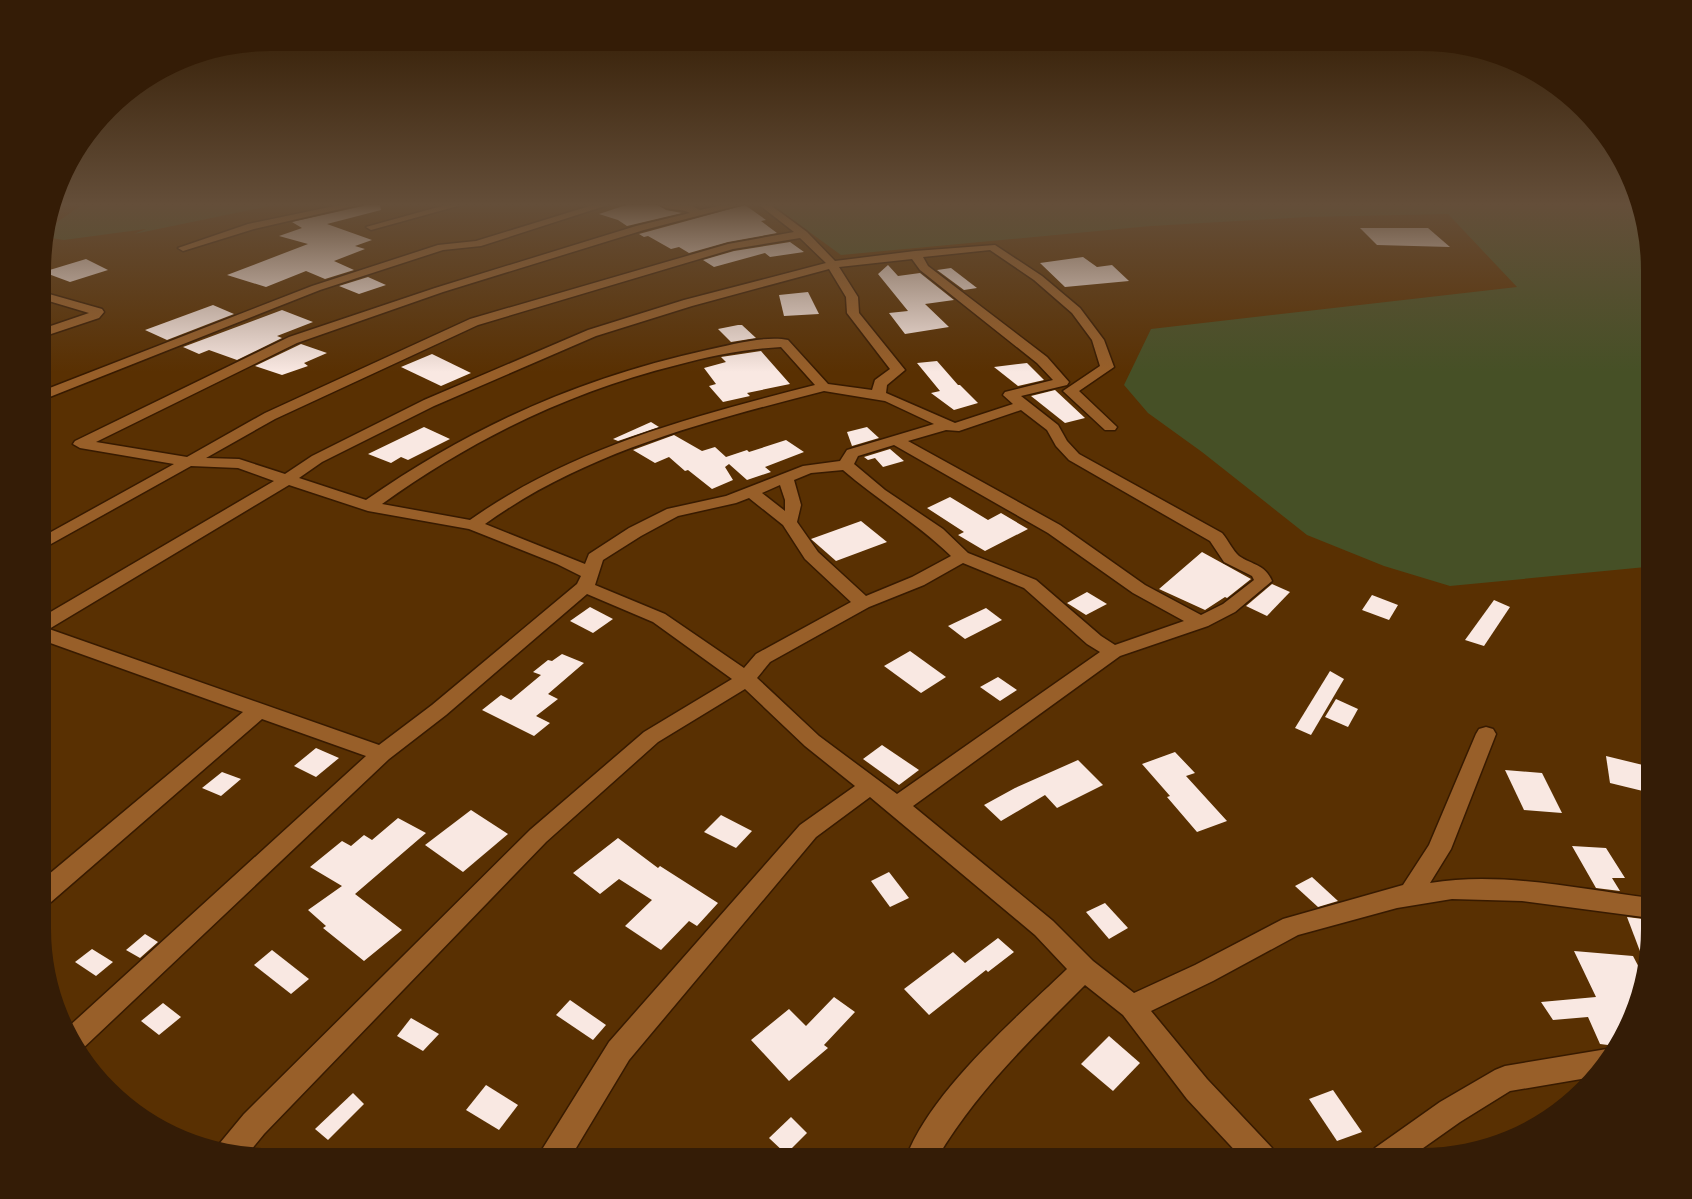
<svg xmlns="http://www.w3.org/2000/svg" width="1692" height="1199" viewBox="0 0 1692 1199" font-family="Lato,sans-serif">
	<rect width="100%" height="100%" fill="#593002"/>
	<!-- green -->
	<g fill="#465026">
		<polygon points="83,204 279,204 134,234 146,229 64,240 44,237 46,230"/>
		<polygon points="771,204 1637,204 1651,256 1651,564 1646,567 1450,586 1384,566 1307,535 1202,452 1148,413 1124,385 1151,329 1517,287 1448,214 1307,217 1151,226 841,255"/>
	</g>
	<!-- building -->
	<g fill="#f9e8e2">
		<polygon points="364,204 380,204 381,210 327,224 372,240 355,246 365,249 334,261 354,270 325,279 306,271 266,287 227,275 308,244 279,236 302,228 292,222 363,206"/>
		<polygon points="629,204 657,204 666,210 682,213 627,226 618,220 599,214"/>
		<polygon points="745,205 766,220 761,221 777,233 728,242 689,253 679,247 671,249 648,236 644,237 639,234"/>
		<polygon points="1360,228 1428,228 1450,247 1377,245"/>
		<polygon points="790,242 804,252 770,257 765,253 714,267 703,260 734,251"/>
		<polygon points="1083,257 1097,267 1112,265 1129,281 1065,287 1040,263"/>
		<polygon points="86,259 108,270 70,282 43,272"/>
		<polygon points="888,265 898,276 920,273 954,300 925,304 949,327 905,334 889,313 908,311 878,274"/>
		<polygon points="951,268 977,288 964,290 937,270"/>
		<polygon points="368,277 386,285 359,294 339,286"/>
		<polygon points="808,292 819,314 784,316 779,295"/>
		<polygon points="213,305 234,314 167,340 145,330"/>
		<polygon points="282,310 313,322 277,336 282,338 237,360 209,350 199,354 183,347"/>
		<polygon points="738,325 742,325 756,338 731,342 718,329"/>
		<polygon points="301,344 327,353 304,363 308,366 282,375 255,366"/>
		<polygon points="761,351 790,384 747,393 750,396 723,402 709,386 716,384 704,368 726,362 721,357"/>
		<polygon points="432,354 471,373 441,386 401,367"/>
		<polygon points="937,361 958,385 960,385 978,403 954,410 931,393 940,391 917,363"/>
		<polygon points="1027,363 1044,380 1018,386 994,367"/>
		<polygon points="1055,390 1085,418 1065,423 1031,396"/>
		<polygon points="651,422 659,427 618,441 613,439"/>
		<polygon points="424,427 450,439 408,460 401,457 391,463 368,454"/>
		<polygon points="867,427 879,438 852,446 847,432"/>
		<polygon points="674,435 702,451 715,447 726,457 747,450 749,452 786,440 804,452 765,467 771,472 747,480 729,464 725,467 733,480 712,489 688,470 685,471 669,457 655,463 633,450"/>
		<polygon points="890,449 904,461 883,467 875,458 868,460 864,457"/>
		<polygon points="950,497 988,520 1001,513 1028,529 985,551 958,535 964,532 927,508"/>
		<polygon points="861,521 887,542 836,561 811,539"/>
		<polygon points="1202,552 1251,579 1227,598 1225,597 1205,610 1159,589"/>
		<polygon points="1272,584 1290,592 1267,616 1246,606"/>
		<polygon points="1087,592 1107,604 1086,615 1067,603"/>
		<polygon points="1372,595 1398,605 1389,620 1362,610"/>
		<polygon points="1494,600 1510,607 1484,646 1465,640"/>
		<polygon points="590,607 613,619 593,633 570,621"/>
		<polygon points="986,608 1002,620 965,639 948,626"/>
		<polygon points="910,651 946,677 921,693 884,666"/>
		<polygon points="562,654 584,663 548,694 558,699 536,716 550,723 534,736 482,710 501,695 511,700 541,675 533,672 548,660 552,661"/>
		<polygon points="1330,671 1344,679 1311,735 1295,728"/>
		<polygon points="998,677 1017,690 1000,701 980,687"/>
		<polygon points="1336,699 1358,709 1348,727 1325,717"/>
		<polygon points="882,745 919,770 899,785 863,759"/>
		<polygon points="316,748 339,758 316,777 294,766"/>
		<polygon points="1175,752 1195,773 1186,776 1227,821 1197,832 1167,797 1170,796 1142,764"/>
		<polygon points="1606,756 1647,766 1651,793 1610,783"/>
		<polygon points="1078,760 1103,785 1057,808 1045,795 1001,821 984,805 1015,788"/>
		<polygon points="1505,770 1542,773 1562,813 1524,810"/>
		<polygon points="222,772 241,779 221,796 202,788"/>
		<polygon points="471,810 508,834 463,872 425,845"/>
		<polygon points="721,815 752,831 736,848 704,832"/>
		<polygon points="398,818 426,833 355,894 402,930 364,961 323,928 326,926 308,910 342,886 310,867 342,841 351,846 364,835 372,840"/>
		<polygon points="618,838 658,868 660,866 718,903 697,926 689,921 661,950 625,926 652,900 619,879 600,894 573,873"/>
		<polygon points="1572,846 1606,848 1625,878 1612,878 1620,891 1596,888"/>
		<polygon points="889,872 909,898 890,907 871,881"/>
		<polygon points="1312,877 1338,901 1318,907 1295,886"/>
		<polygon points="1105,903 1128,928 1109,939 1086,912"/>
		<polygon points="1627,917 1651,920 1651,943 1646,967"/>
		<polygon points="145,934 158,942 140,958 126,950"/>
		<polygon points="998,938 1014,952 988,972 986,970 929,1015 904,989 953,952 965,963"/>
		<polygon points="92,949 113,962 96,976 75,962"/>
		<polygon points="272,950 309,979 291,994 254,965"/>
		<polygon points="1574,951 1633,956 1644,977 1639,1003 1616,1046 1600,1044 1588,1017 1553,1020 1541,1002 1596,997"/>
		<polygon points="834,997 855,1012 824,1045 828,1048 789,1081 751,1040 789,1009 806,1026"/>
		<polygon points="570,1000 606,1025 593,1040 556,1015"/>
		<polygon points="163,1003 181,1017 159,1035 141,1021"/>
		<polygon points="411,1018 439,1034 423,1051 397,1036"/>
		<polygon points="1109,1036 1140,1063 1113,1091 1081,1064"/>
		<polygon points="486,1085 518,1105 499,1130 466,1110"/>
		<polygon points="1333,1090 1362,1132 1337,1141 1309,1099"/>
		<polygon points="353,1093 364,1104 328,1140 315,1129"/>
		<polygon points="791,1117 807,1133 786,1154 769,1138"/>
	</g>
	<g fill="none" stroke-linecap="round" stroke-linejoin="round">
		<!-- street casing -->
		<g stroke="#371a00" stroke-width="3">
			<g id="street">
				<polygon points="344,204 362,204 254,229 183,251 178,248 248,224"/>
				<polygon points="449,204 465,204 371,230 366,227"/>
				<polygon points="596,204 611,204 481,246 443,250 320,290 42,400 42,391 312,286 438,245 476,241"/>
				<path d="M659,204H688L700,210L727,204H743L644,230L443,292L297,343L96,442L187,457L265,413L470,319L728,244L794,232L758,204H769L807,232L835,261L915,251L995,245L1042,276L1080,308L1104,340L1114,367L1079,391L1117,427L1115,430H1105L1063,391L1100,366L1092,340L1072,313L1034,280L990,250L923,257L928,266L1047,357L1069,382L1067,385L1021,396L1058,425L1067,441L1079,454L1222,533C1228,540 1233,551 1239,556C1252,565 1265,564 1272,581L1235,612L1208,626L1120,656L913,806L1053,921L1093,961L1134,993L1195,965L1283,919L1403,885L1429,845L1476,734L1479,729L1486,727L1493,729L1496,734L1451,849L1430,883C1502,871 1579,889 1651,898V918L1522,901L1452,899L1397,908L1298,935L1213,981L1151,1011L1207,1079L1272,1148L1277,1158H1242L1187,1099L1123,1015L1085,985C1031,1039 976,1092 937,1158H906C930,1092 1016,1018 1067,969L1035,935L870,797L816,837L629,1060L570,1158H538L543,1148L609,1042L800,825L855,786L805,746L745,689L658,742L546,842L264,1134L246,1156L216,1150L220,1143L244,1114L530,830L644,732L732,679L653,622L587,594L446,715L389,759L79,1052L71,1043L66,1029L366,756L262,719L51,902L42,905V880L243,712L42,640V617L274,481L238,468L191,466L42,549V537L174,464L80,448L73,444L75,441L289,337L435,288L636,226L690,213C679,207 669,212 659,204ZM800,238L826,263L684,300L588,330L424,400L312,456L285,474L239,459L206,458L275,419L478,325L733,249ZM912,259L920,270L1037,363L1053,380L1005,392L1003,395L1013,404L955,423L886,393L887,385L905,370L859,313L858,297L839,267ZM829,269L846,297L847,313L890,369L875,380L872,390L828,384L788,340C767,335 729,345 707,350C580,378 472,426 366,500L299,478L322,462L434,406L596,336L692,306ZM781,347L815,385C695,416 573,447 470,520L382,504C472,439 569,392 677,365C711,356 746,349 781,347ZM824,391L885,401L934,424L847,450L840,461L803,466L726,496L667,509L629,528L589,554L585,564L485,524C585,452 707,421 824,391ZM1021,410L1047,430L1056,446L1069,460L1210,541L1224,562L1252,576L1254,580L1223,604L1201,615L1145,585L1060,525L908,441L946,430L959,431ZM894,445L1048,533L1133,593L1184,621L1115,645L1101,636L1036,580L968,553L943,529L885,490L854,464L858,456ZM843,470C878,500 918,524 951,556L912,577L866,596L818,552L797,522L801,505L794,480L811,473ZM289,485L368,511L469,529L557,564L581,576L577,584L432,705L379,745L49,629ZM780,485L785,500V511L762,493ZM749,498L783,525L805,559L851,602L756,654L744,668L665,614L595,585L603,560L641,536L678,516L736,503ZM963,563L1024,588L1087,644L1100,652L897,794L819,736L757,678L770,662L869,607L924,585Z"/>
				<polygon points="42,292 102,309 104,312 99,318 42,337 42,329 89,313 42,299"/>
				<polygon points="1607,1049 1613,1051 1604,1069 1593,1077 1510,1091 1460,1122 1409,1158 1370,1158 1375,1148 1440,1102 1495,1070 1505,1066"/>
			</g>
		</g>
		<!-- street -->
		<use href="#street" fill="#985f29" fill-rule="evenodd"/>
	</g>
	<!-- sky -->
	<linearGradient id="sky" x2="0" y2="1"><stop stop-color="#311a01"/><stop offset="0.55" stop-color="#644e39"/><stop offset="1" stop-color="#644e39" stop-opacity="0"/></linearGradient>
	<rect width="1692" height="372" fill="url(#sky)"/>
	<!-- crop -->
	<path d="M0 0H1692V1199H0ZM270 51H1422A219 219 0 0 1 1641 270V929A219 219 0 0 1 1422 1148H270A219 219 0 0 1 51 929V270A219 219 0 0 1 270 51Z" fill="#341c06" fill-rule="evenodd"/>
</svg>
